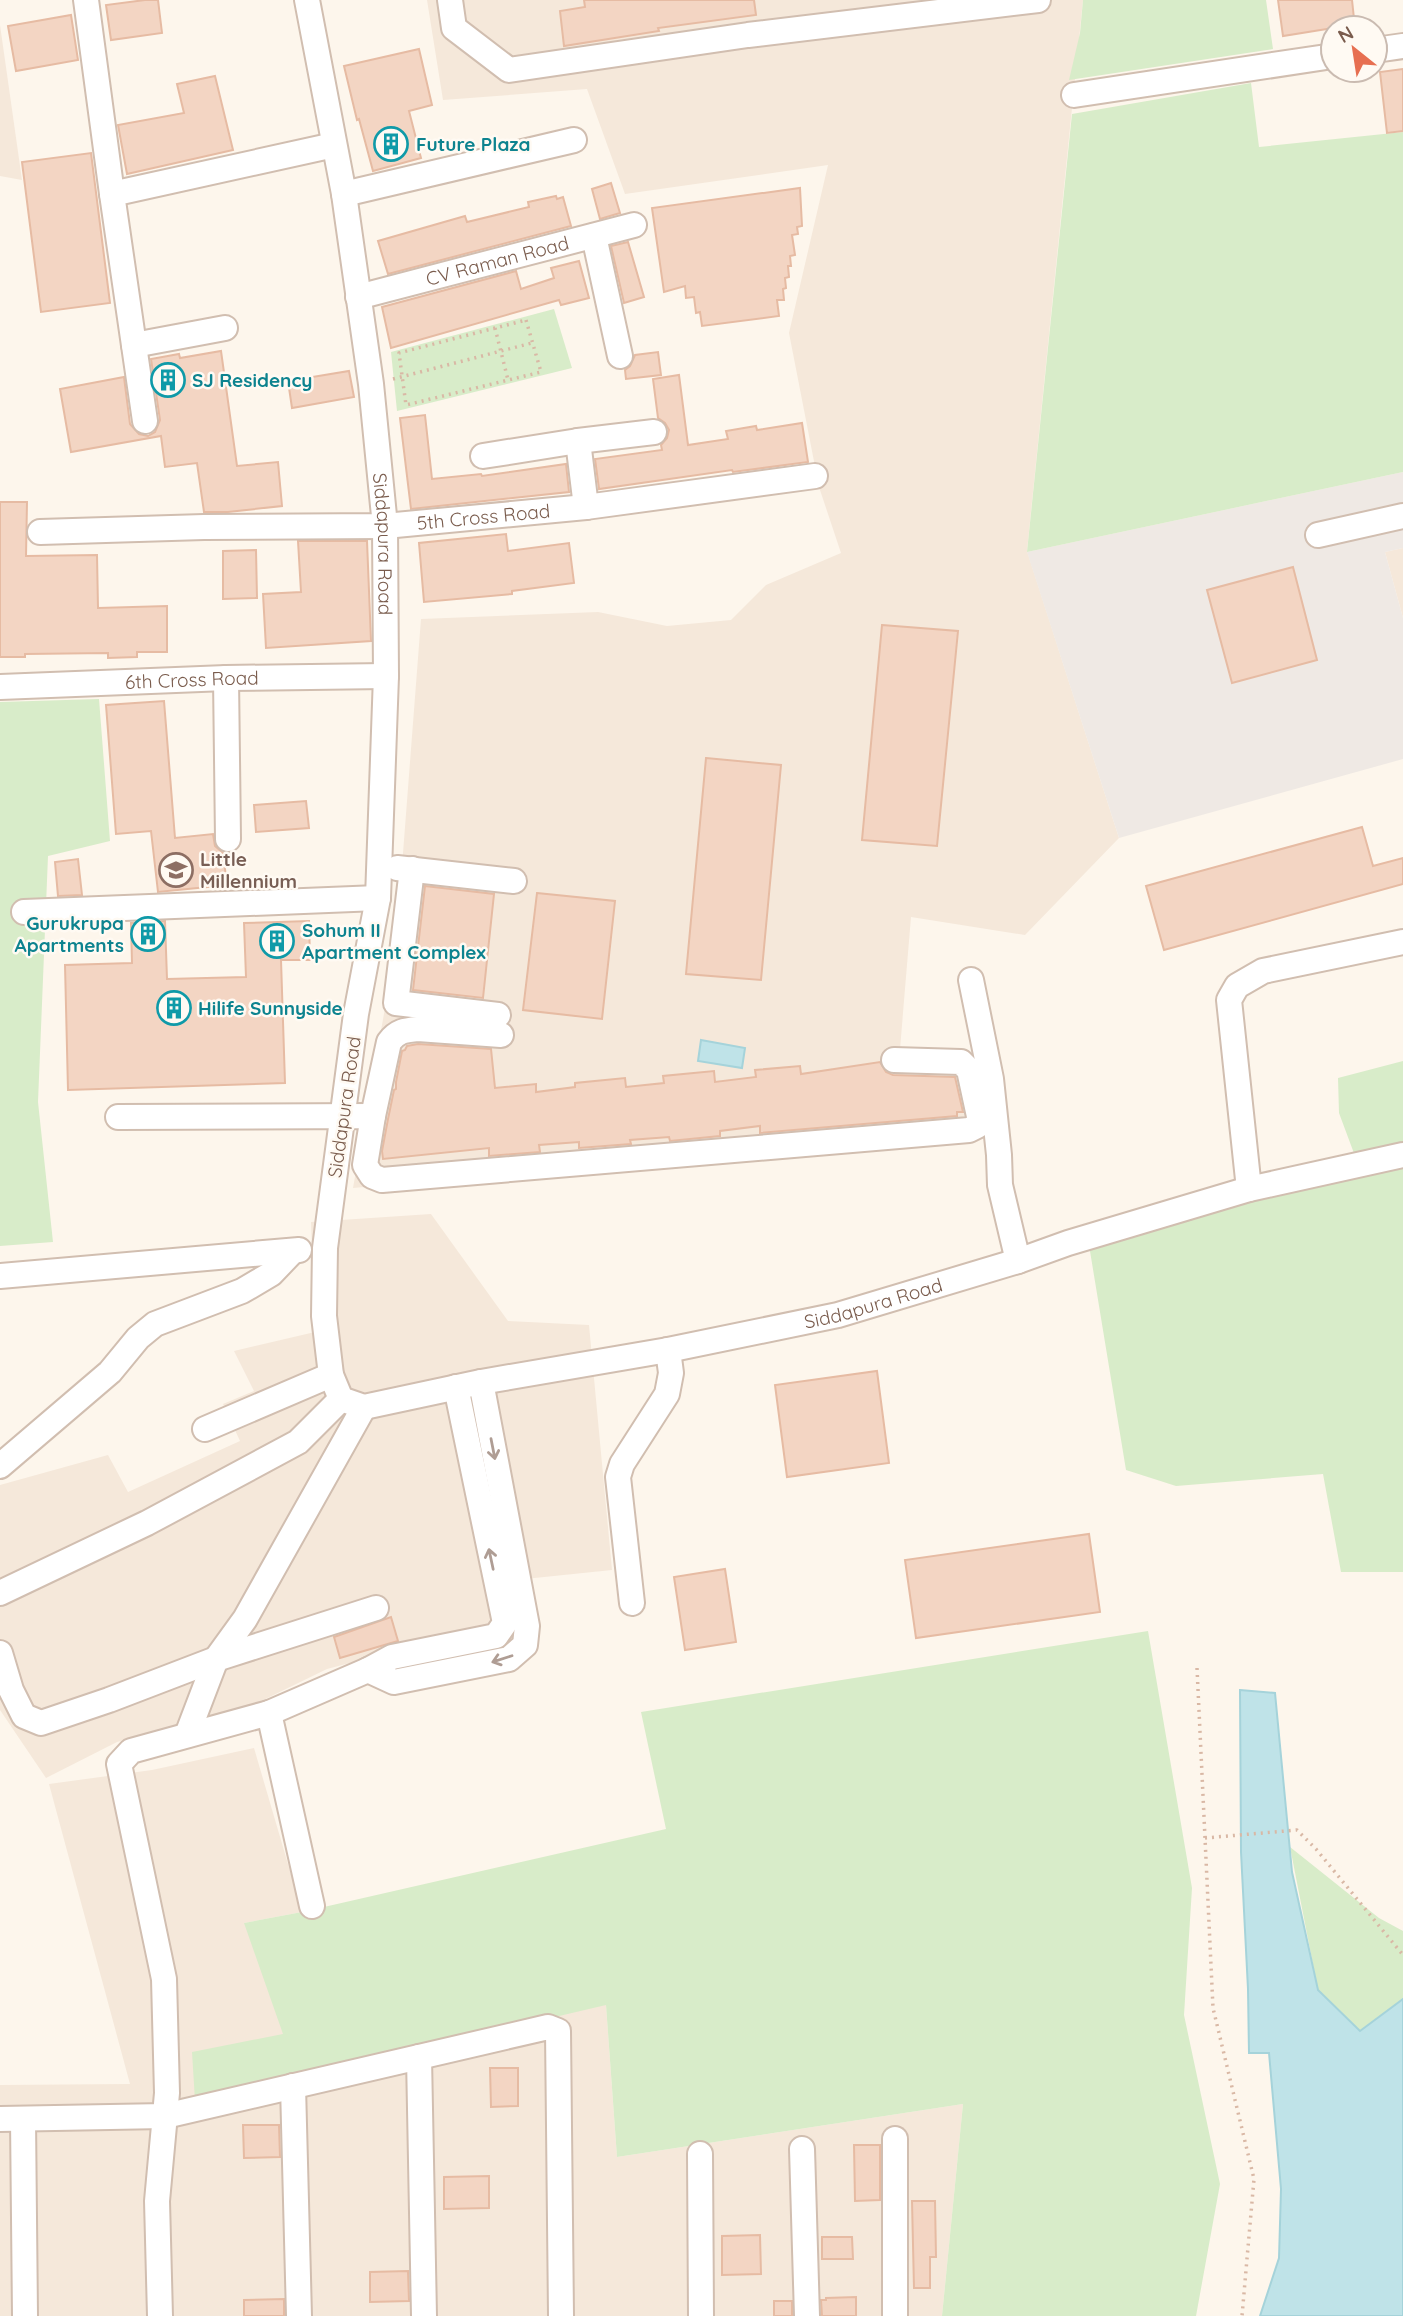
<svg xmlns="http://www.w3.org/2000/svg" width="1403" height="2316" viewBox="0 0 1403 2316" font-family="Quicksand,sans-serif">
	<rect width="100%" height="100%" fill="#fdf6ec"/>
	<!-- residential -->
	<g fill="#f5e8da">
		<polygon points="427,0 1083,0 1027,551 1119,838 1025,935 911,917 900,1049 970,1058 984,1133 353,1188 385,1008 403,853 421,619 598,612 667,626 731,620 766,585 841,553 819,487 789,333 828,165 625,194 587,89 443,100"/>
		<polygon points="0,25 22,180 0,176"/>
		<polygon points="1403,548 1403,618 1385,552"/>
		<polygon points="431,1214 508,1321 589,1325 612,1570 486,1583 493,1625 327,1669 249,1707 117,1742 46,1778 0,1710 0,1485 108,1455 128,1492 240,1441 223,1404 254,1391 234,1351 315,1332 311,1222"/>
		<polygon points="254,1748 302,1912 244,1923 606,2005 617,2157 963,2104 942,2316 0,2316 0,2085 130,2084 49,1784 152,1770"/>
	</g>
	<!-- industrial -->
	<polygon fill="#efe9e4" points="1403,472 1403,548 1385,552 1403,618 1403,759 1119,838 1027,552"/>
	<!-- green -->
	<g fill="#d8ecc9">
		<polygon points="1083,0 1266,0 1273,49 1069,80 1080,33"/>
		<polygon points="1251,83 1259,147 1403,132 1403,472 1027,552 1072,114"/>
		<polygon points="554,309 572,368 397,411 391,352"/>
		<polygon points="99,699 110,841 48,856 38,1102 53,1242 0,1246 0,702"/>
		<polygon points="1403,1061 1403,1572 1341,1572 1323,1474 1176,1486 1126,1470 1089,1245 1355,1156 1339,1113 1338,1078"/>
		<polygon points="1148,1631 1192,1888 1184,2015 1220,2184 1196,2316 942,2316 963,2104 617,2157 606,2005 195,2101 192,2052 283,2034 244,1923 302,1912 666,1829 641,1712"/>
		<polygon points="1290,1847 1379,1918 1403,1931 1403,1999 1360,2031 1318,1990"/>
	</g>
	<!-- water -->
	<g fill="#bfe3e8" stroke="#a5d3da" stroke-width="2">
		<polygon points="701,1040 745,1048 742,1068 698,1061"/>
		<polygon points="1240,1690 1275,1693 1292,1872 1318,1990 1360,2031 1403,1999 1403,2316 1260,2316 1279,2258 1281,2189 1269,2053 1249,2053 1248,1989 1241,1852"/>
	</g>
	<!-- building -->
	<g fill="#f3d5c3" stroke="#e6bba3" stroke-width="2">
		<polygon points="145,0 158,0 162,33 111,40 106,5"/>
		<polygon points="584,0 754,0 756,15 658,28 659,31 564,46 560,11 585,7"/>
		<polygon points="1278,0 1352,0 1355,28 1333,28 1283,36"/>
		<polygon points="71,15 78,60 16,71 8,26"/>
		<polygon points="419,49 432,105 409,111 421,158 373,171 359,119 357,120 344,66"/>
		<polygon points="1403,69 1403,131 1387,133 1380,72"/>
		<polygon points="215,76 233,150 127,174 118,125 184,113 177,84"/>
		<polygon points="91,153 110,303 41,312 22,162"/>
		<polygon points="611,183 620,213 600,219 592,189"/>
		<polygon points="800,188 802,226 797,227 798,234 792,235 795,255 790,256 791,266 788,266 789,277 785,278 786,288 783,289 784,300 777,300 779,316 702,326 700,312 696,313 694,297 686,298 685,286 664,292 652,208"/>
		<polygon points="556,196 557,199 563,197 571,226 388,274 378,241 465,216 467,222 529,207 528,202"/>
		<polygon points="628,242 644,297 624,303 611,246"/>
		<polygon points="579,261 589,298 561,305 559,300 391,348 382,307 516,271 521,289 554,278 551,268"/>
		<polygon points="221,351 237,466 278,462 282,506 228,512 204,512 197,463 165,467 161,436 71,452 60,389 124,377 130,424 139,434 148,436 155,432 160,420 151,359 179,354 180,358"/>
		<polygon points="658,352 661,375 626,379 625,370 630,366 635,355"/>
		<polygon points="349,371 354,397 292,408 288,381"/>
		<polygon points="679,375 688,445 728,439 726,431 756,426 757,430 802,423 808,462 733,472 732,470 599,489 595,459 662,450 661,445 667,438 669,430 665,423 658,418 653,379"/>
		<polygon points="425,415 432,479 481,474 482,476 566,464 569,492 411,509 400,418"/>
		<polygon points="0,502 27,502 26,556 97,555 98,608 167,606 167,652 137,652 137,657 108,658 108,653 25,654 25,657 0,657"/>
		<polygon points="506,534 508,551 569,543 574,583 512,591 512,594 424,602 419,543"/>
		<polygon points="298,541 367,541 371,641 266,648 263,594 301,592"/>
		<polygon points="256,550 257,598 223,599 223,551"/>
		<polygon points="1293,567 1317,660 1232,683 1207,590"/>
		<polygon points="882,625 958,631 937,846 862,840"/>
		<polygon points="164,701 175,838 213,834 215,846 223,853 227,885 158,892 151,831 116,834 106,705"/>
		<polygon points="706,758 781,765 761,980 686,974"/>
		<polygon points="306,801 309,828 256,832 254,805"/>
		<polygon points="1362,827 1373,866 1403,858 1403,884 1164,950 1146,886"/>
		<polygon points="78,859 82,895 58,896 55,862"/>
		<polygon points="425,886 494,894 483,998 413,990"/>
		<polygon points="537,893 615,901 602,1019 523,1010"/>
		<polygon points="165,921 167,979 246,977 244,923 309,921 310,960 281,960 285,1083 68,1090 65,965 132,963 131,923"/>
		<polygon points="418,1044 491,1049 495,1088 536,1084 536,1092 575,1087 575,1083 625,1078 626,1087 664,1083 663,1076 714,1071 715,1082 756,1077 755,1070 800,1066 801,1074 880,1062 886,1072 893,1075 955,1077 963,1112 957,1112 957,1116 760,1133 760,1126 720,1131 720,1136 670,1141 669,1137 630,1140 631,1144 579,1148 579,1142 539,1145 540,1152 489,1156 489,1148 383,1159 382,1151 388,1119 394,1090 396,1089 396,1082 402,1051 405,1050 407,1046"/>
		<polygon points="877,1371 889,1463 787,1477 775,1385"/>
		<polygon points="1089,1534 1100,1612 916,1638 905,1560"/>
		<polygon points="725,1569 736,1642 685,1650 674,1577"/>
		<polygon points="391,1617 398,1641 340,1658 334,1637"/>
		<polygon points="490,2068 518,2068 518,2106 491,2107"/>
		<polygon points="243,2125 279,2125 280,2157 244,2158"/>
		<polygon points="854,2145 880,2145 880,2200 855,2201"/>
		<polygon points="489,2176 489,2208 444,2209 444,2177"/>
		<polygon points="912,2201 935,2201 936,2257 930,2257 930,2288 914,2288"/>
		<polygon points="760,2235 761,2274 722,2275 722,2236"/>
		<polygon points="822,2237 852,2237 853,2259 822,2259"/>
		<polygon points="408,2271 409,2301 370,2302 370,2272"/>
		<polygon points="856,2297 856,2316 822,2316 821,2300 826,2300 826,2298"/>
		<polygon points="284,2299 284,2316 244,2316 244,2300"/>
		<rect x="774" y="2301" width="18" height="15"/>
	</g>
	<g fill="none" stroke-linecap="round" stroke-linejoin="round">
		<!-- minor casing -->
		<g stroke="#d1beb0" stroke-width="28">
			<g id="minor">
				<polyline points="86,0 112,194"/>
				<path id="s1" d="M307,0L344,194L371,384L385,526L386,676L378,898L356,1014L325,1248L324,1316L331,1375L341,1399L364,1407L481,1382L668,1350L838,1315L1018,1261L1068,1243L1249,1189L1403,1155"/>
				<polyline points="450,0 454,28 509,70 748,35 1038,0"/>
				<polyline points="1375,50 1403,46"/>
				<polyline points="1074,95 1333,56"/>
				<polyline points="344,194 574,140"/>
				<polyline points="594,236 620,356"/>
				<path id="s2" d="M358,297L634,225"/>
				<polyline points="134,345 225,328"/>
				<polyline points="145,421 112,194 334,145"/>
				<polyline points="578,441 586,507"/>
				<polyline points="483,456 578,441 654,432"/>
				<path id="s3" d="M40,532L204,527L385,526L586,507L815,476"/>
				<polyline points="1318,535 1403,516"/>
				<polyline points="226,678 228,839"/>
				<path id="s4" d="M0,687L226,678L386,676"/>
				<polyline points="397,868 514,881"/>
				<polyline points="412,869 396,1003 498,1015"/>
				<polyline points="24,912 378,898"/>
				<polyline points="971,980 991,1079 999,1155 1000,1185 1018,1261"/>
				<path d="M373,1116L389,1042C397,1031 405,1030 418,1029L501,1035"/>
				<polyline points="118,1117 373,1116 365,1165 372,1176 382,1180 969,1130 977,1126 980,1121 969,1070 961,1062 894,1060"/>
				<polyline points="1249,1189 1229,1000 1237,986 1263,971 1403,942"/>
				<polyline points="0,1276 299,1250"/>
				<polyline points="205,1429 331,1375"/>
				<polyline points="0,1466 110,1372 138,1338 155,1324 242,1291 271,1274 293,1251"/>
				<polyline points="0,1593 147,1523 298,1442 341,1399"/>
				<polyline points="632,1603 618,1477 622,1464 667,1394 671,1373 668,1350"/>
				<polyline points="0,1653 11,1690 24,1716 41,1723 109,1700 216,1659 376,1608"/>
				<polyline points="368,1670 394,1682 509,1659 525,1645 527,1626 481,1382"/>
				<polyline points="269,1713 312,1906"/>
				<polyline points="187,1735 216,1659 245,1619 364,1407"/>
				<polyline points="419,2057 424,2316"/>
				<polyline points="293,2086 299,2316"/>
				<polyline points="0,2119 165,2116 548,2027 558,2031 561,2316"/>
				<polyline points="23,2119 25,2316"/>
				<polyline points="802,2149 807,2316"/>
				<polyline points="700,2154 701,2316"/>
				<polyline points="160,2316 157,2201 167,2093 164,1979 119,1764 131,1751 269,1713 368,1670 392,1657 496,1636 505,1623 456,1387"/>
				<polyline points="895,2316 895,2139"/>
			</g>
		</g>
		<!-- path -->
		<g stroke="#d9b8a5" stroke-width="3.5" stroke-dasharray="2 5" stroke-linecap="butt">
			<polygon points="526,320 541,372 406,405 399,353"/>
			<polyline points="495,328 508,380"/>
			<polyline points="393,379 532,343"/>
			<polyline points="1197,1668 1213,2008 1254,2179 1242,2316"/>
			<polyline points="1205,1838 1297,1830 1316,1849 1403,1955"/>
		</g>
		<!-- minor -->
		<use href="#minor" stroke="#fff" stroke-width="24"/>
	</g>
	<!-- one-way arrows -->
	<defs><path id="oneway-shaft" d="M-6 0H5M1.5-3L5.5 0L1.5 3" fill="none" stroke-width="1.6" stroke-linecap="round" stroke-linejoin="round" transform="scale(1.75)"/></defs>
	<g stroke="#af9d94">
		<use href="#oneway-shaft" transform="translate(493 1449) rotate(79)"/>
		<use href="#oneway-shaft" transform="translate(491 1559) rotate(-102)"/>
		<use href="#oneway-shaft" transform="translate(502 1659) rotate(162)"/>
	</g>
	<!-- icons -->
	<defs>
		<g id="building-ring" transform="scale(1.75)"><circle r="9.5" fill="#fffaf3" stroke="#0f9aa8" stroke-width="1.5"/><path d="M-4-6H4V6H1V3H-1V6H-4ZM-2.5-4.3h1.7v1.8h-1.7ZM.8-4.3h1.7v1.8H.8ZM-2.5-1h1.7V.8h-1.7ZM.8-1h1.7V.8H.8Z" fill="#0f9aa8"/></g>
		<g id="school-ring" transform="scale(1.75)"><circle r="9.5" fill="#fffaf3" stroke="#8d6e63" stroke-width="1.5"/><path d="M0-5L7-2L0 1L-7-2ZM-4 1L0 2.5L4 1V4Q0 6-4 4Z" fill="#8d6e63"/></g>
	</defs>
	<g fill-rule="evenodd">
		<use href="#building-ring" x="391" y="144"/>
		<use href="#building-ring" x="168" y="380"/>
		<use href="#school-ring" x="176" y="870"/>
		<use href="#building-ring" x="148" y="934"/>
		<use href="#building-ring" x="277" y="941"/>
		<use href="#building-ring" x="174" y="1008"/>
	</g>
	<g text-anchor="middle" stroke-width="5" stroke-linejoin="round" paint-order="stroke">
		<!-- culture labels -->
		<g font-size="19" font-weight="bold" fill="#0d838f" stroke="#fffaf3" text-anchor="start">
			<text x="416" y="151">Future Plaza</text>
			<text x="192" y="387">SJ Residency</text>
			<text x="124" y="930" text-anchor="end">Gurukrupa<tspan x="124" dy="22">Apartments</tspan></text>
			<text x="302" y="937">Sohum II<tspan x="302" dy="22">Apartment Complex</tspan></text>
			<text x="198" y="1015">Hilife Sunnyside</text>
		</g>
		<!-- street labels -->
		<g font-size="19" fill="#7a5c4d" stroke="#fffaf3">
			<text dy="7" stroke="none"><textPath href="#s2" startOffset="144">CV Raman Road</textPath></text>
			<text dy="7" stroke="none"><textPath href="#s3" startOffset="444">5th Cross Road</textPath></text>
			<text dy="7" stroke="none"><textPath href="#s1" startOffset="550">Siddapura Road</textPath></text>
			<text dy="7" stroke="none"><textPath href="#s4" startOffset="192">6th Cross Road</textPath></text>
			<text transform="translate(344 1107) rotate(-82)" y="7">Siddapura Road</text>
			<text dy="7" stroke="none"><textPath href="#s1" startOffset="1956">Siddapura Road</textPath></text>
		</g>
		<!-- education labels -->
		<g font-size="19" font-weight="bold" fill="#785e54" stroke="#fffaf3" text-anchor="start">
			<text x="200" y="866">Little<tspan x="200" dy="22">Millennium</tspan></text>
		</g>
	</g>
	<!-- north arrow -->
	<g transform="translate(1354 49) rotate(330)"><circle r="33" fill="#fffaf3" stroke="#cabbb1" stroke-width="2"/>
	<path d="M0-5L12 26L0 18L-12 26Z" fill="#e76f51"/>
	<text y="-10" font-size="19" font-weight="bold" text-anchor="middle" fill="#7a5c4d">N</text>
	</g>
</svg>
